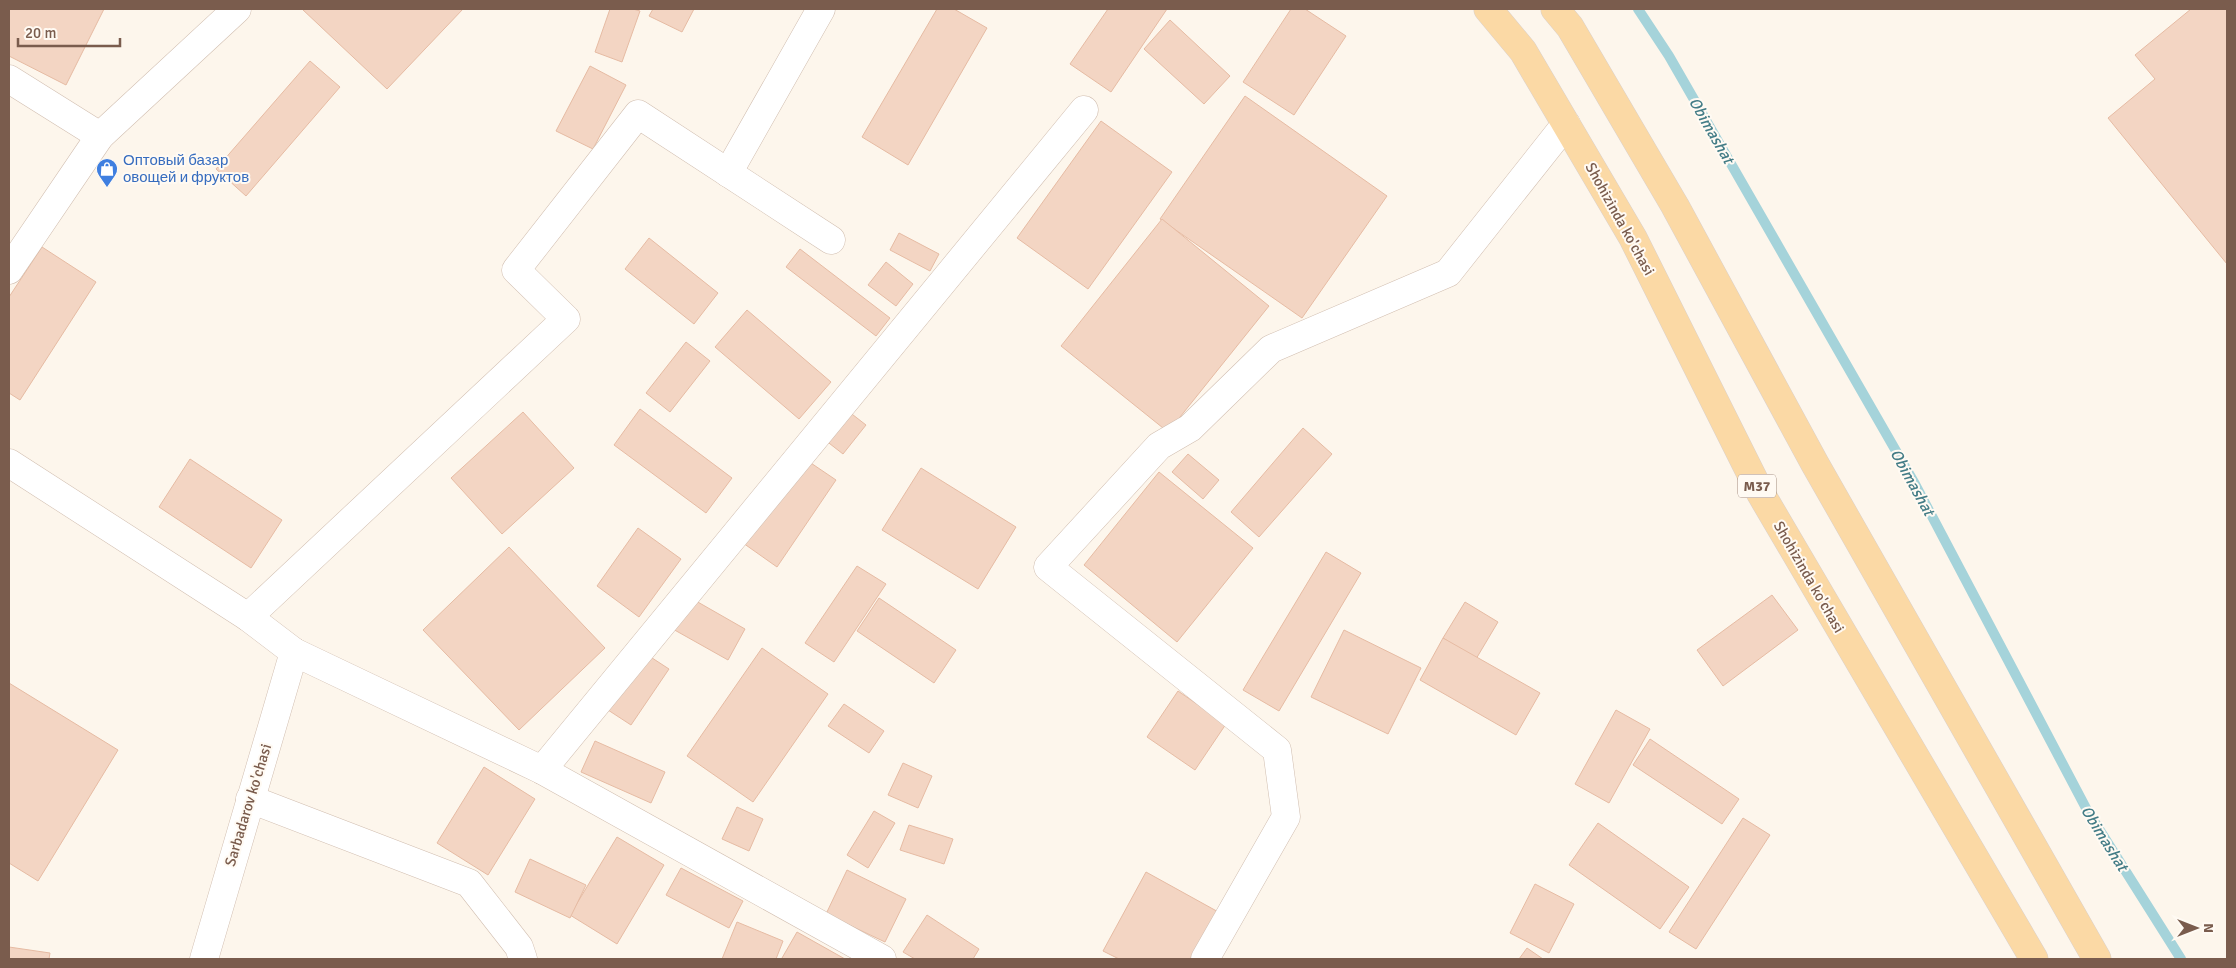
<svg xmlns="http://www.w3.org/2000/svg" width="2236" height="968" viewBox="0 0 2236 968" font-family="Signika,sans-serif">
	<rect width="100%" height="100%" fill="#fdf6ec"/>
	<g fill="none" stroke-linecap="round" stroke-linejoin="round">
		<!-- stream -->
		<polyline stroke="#a5d3da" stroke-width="10" points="1638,9 1669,56 1915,484 2087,810 2181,959"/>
	</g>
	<!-- building -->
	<g fill="#f3d5c3" stroke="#e6bba3">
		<polygon points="9,9 104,9 66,85 9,56"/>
		<polygon points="302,9 463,9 387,89"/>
		<polygon points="610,9 633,9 640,11 622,62 595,52"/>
		<polygon points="653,9 694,9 682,32 649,16"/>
		<polygon points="937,9 954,9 987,28 908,165 862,137"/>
		<polygon points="1108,9 1167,9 1111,92 1070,64"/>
		<polygon points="1291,9 1305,9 1346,36 1294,115 1243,82"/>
		<polygon points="2191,9 2227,9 2227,264 2108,118 2155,79 2135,55"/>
		<polygon points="1170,20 1230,76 1204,104 1144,49"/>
		<polygon points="310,61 340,87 246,196 216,169"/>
		<polygon points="590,66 626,85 593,149 556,131"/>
		<polygon points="1245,96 1387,196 1302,318 1160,219"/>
		<polygon points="1101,121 1172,172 1088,289 1017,238"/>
		<polygon points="1162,219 1269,306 1168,432 1061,346"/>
		<polygon points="899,233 939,254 930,271 890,250"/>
		<polygon points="649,238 718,293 694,324 625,269"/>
		<polygon points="42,247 96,282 20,400 9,393 9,297"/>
		<polygon points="800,249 890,318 876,336 786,267"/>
		<polygon points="886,262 913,284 896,306 868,285"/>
		<polygon points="747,310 831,382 799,419 715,347"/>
		<polygon points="686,342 710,361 670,412 646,393"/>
		<polygon points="640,409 732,478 706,513 614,445"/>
		<polygon points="848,411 866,425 843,454 825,440"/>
		<polygon points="523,412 574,468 502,534 451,478"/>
		<polygon points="1303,428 1332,454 1259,537 1231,512"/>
		<polygon points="1188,454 1219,480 1203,499 1172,472"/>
		<polygon points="802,457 836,480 777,567 743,543"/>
		<polygon points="190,459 282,520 251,568 159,507"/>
		<polygon points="921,468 1016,527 978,589 882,530"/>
		<polygon points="1159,472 1253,548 1177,642 1084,565"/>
		<polygon points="638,528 681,559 639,617 597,586"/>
		<polygon points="509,547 605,648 519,730 423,630"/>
		<polygon points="1326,552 1361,573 1279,711 1243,690"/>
		<polygon points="857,566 886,584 834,662 805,643"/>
		<polygon points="1772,595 1798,630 1723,686 1697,650"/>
		<polygon points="689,597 745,629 728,660 671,628"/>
		<polygon points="879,598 956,650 934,683 857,631"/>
		<polygon points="1465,602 1498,622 1476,659 1443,638"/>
		<polygon points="1344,630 1421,668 1388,734 1311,697"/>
		<polygon points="1443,638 1540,693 1516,735 1420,680"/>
		<polygon points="762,648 828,694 753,802 687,756"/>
		<polygon points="646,654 669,669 631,725 608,710"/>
		<polygon points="9,683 118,750 38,881 9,863"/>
		<polygon points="1178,691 1226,724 1195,770 1147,737"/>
		<polygon points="844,704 884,731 869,753 828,726"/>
		<polygon points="1616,710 1650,729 1609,803 1575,784"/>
		<polygon points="1650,739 1739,799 1722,824 1633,765"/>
		<polygon points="595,741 665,772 651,803 581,772"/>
		<polygon points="903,763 932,776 918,808 888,795"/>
		<polygon points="484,767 535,799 488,875 437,843"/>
		<polygon points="737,807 763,819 749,851 722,839"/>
		<polygon points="874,811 895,823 868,868 847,855"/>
		<polygon points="1743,818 1770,835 1696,949 1669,932"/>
		<polygon points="1598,823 1689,887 1660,929 1569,865"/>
		<polygon points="909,825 953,839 944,864 900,850"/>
		<polygon points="617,837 664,865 617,944 570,915"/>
		<polygon points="530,859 586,885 570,918 515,892"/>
		<polygon points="681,868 743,901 729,928 666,895"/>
		<polygon points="847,870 906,899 885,942 826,914"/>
		<polygon points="1146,872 1222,914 1197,959 1119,959 1103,951"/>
		<polygon points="1535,884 1574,904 1549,953 1510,933"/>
		<polygon points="927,915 979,949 973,959 915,959 903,952"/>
		<polygon points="737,922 783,941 776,959 722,959"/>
		<polygon points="797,932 845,959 784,959 782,958"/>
		<polygon points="9,947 50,953 49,959 9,959"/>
		<polygon points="1527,948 1543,959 1519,959"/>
	</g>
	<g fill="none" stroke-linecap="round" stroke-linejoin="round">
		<!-- minor casing -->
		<g stroke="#d1beb0" stroke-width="29">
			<g id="minor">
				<polyline points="9,79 100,136"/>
				<polyline points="728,173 821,9"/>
				<polyline points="9,270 100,136 237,9"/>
				<polyline points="9,463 248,617 294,652 542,770 882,959"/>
				<polyline points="248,617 566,319 516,270 638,114 831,240"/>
				<polyline points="542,770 1084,110"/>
				<polyline points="250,799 469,883 519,947 523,959"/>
				<polyline points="204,959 294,652"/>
				<polyline points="1205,959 1286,817 1277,750 1048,567 1159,446 1190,428 1271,349 1448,273 1566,124"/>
			</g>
		</g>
		<!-- major casing -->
		<g stroke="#dad1cd" stroke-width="29">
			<g id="major">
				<polyline points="1488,9 1523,51 1633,238 1761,494 2034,959"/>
				<polyline points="1555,9 1570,27 1675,206 1815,464 2097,959"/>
			</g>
		</g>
		<!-- minor -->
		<use href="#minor" stroke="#fff" stroke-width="28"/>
		<!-- major -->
		<use href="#major" stroke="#fbd9a5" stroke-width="28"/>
	</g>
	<!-- icons -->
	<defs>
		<g id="shop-pin" transform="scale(1.125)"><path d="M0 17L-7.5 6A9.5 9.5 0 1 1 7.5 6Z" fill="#3f7fe0" stroke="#fffaf3"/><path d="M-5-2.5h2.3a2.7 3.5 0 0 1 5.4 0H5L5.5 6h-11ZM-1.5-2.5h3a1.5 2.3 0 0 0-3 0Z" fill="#fff"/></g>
	</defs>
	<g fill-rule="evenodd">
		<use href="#shop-pin" x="107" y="169"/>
	</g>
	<g text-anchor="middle" stroke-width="4" stroke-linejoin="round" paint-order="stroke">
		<!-- shield labels -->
		<rect fill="#fffaf3" stroke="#a28b7f" stroke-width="1" x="1738" y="474.5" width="38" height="23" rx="4"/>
		<g font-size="14" font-weight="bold" fill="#7a5c4d">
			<text x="1757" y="491">M37</text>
		</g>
		<!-- shop labels -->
		<g font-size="15" fill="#366cbe" stroke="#fffaf3" text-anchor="start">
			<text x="123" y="165">Оптовый базар<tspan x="123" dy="17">овощей и фруктов</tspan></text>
		</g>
		<!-- street labels -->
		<g font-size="15" fill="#7a5c4d" stroke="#fffaf3">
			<text transform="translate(1620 219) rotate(61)" y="5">Shohizinda ko'chasi</text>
			<text transform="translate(1809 577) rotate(60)" y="5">Shohizinda ko'chasi</text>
			<text transform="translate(248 805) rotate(-73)" y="5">Sarbadarov ko'chasi</text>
		</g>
		<!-- water labels -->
		<g font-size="16" font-style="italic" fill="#437c86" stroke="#fffaf3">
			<text transform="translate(1712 130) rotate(60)" y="6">Obimashat</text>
			<text transform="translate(1913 482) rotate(61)" y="6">Obimashat</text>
			<text transform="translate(2105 838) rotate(58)" y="6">Obimashat</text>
		</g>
	</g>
	<!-- border -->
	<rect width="2236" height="968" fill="none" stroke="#7a5c4d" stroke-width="20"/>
	<!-- north arrow -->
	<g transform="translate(2196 928) rotate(90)" stroke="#fffaf3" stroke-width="4" paint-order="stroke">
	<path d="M0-4L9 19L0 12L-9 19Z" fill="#7a5c4d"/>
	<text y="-8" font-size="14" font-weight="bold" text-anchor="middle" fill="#7a5c4d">N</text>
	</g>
	<!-- scale -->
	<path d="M18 38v8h102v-8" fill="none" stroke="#7a5c4d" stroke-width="2.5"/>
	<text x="25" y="38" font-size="15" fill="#7a5c4d" stroke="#fffaf3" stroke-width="4" paint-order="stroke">20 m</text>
</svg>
